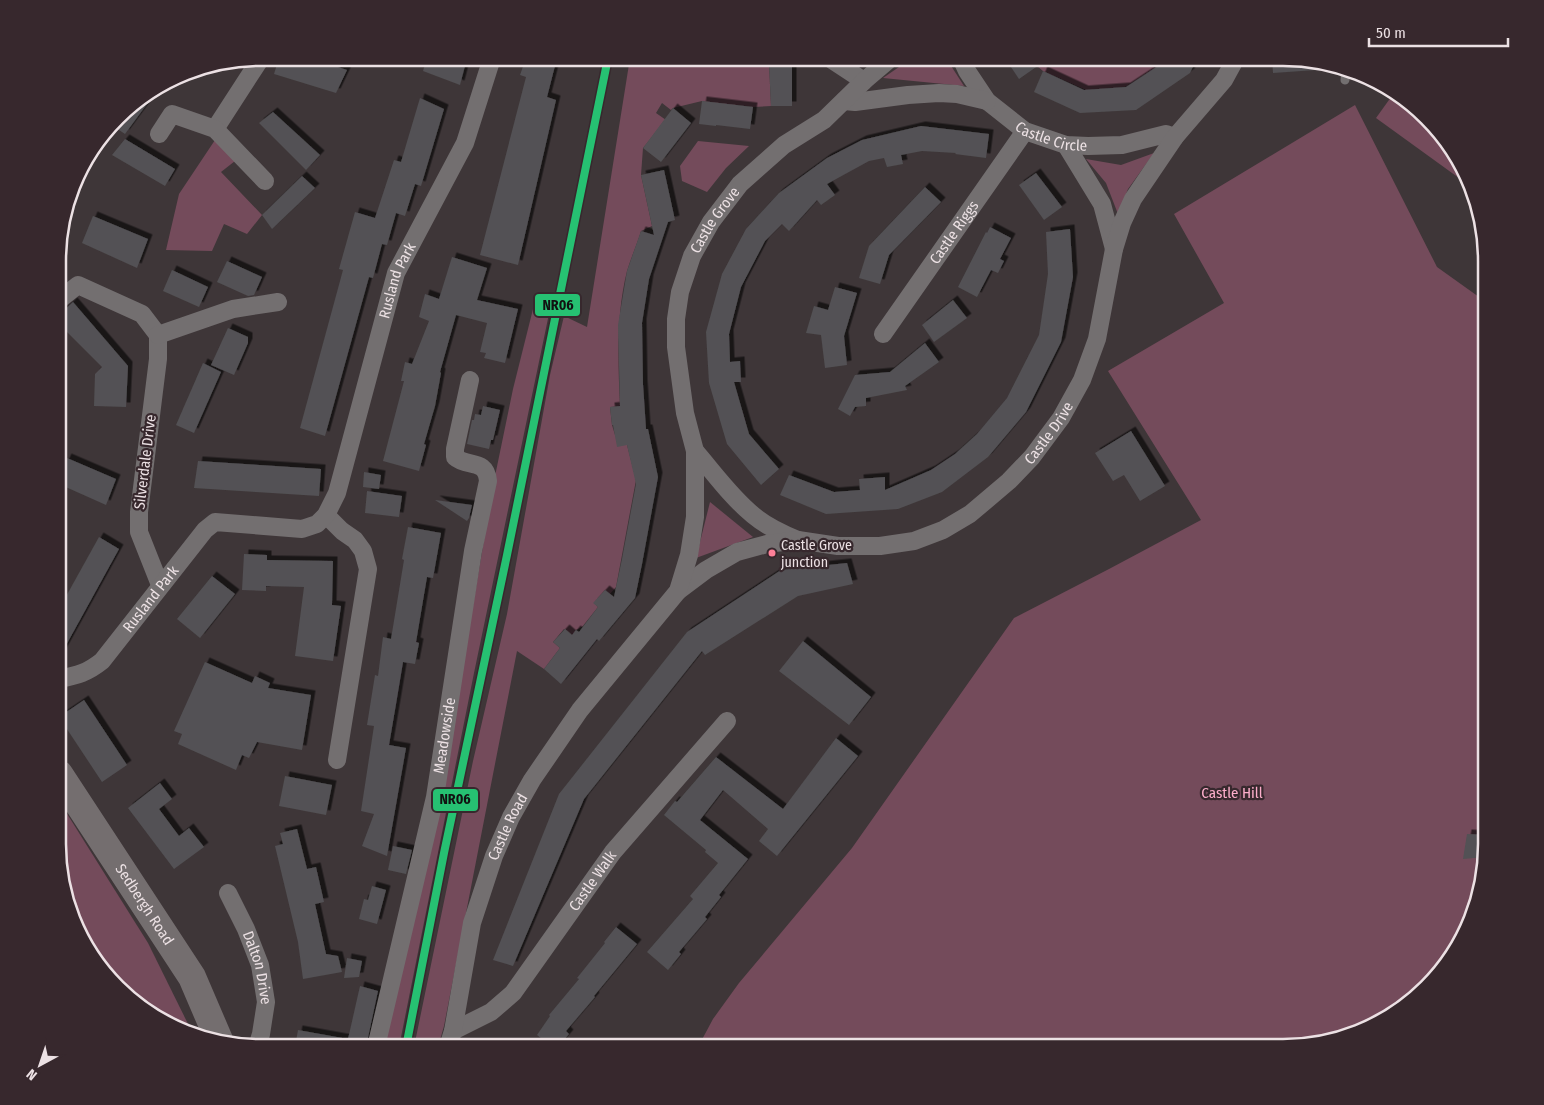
<svg xmlns="http://www.w3.org/2000/svg" width="1544" height="1105" viewBox="0 0 1544 1105" font-family="'Fira Sans Condensed',sans-serif">
	<defs>
		<filter id="shadow"><feDropShadow dx="4.5" dy="-4.5" stdDeviation="0" flood-color="#0009"/></filter>
	</defs>
	<rect width="100%" height="100%" fill="#3e3638"/>
	<!-- green -->
	<g fill="#744b5b">
		<path d="M630,58H748L754,64L769,63L771,106L753,107L738,105L737,108L702,101L673,108L671,110L662,103L656,113L666,120L643,148L641,175L652,226L641,231C637,244 631,258 627,271C616,315 618,361 620,406L610,407L612,425L615,435L627,445L636,480L616,587L610,594L605,590L594,603L598,607L582,627L576,630L572,635L564,629L553,642L560,648L544,669L517,651L444,1026L438,1047H414L473,761L507,614L550,375L564,316L587,327Z"/>
		<polygon points="912,58 946,58 964,86 883,78"/>
		<polygon points="1045,58 1171,58 1125,87 1086,90 1043,71 1037,66 1046,60"/>
		<polygon points="1394,93 1407,100 1465,171 1470,186 1376,118"/>
		<polygon points="1355,105 1437,267 1486,302 1486,857 1471,922 1444,968 1373,1026 1284,1047 698,1047 713,1019 739,983 852,848 1014,618 1109,569 1201,520 1108,371 1224,303 1174,214"/>
		<polygon points="215,140 235,161 221,172 262,215 247,234 224,224 212,251 166,250 179,194"/>
		<polygon points="698,141 749,146 726,168 707,192 682,181 680,166"/>
		<polygon points="1154,153 1128,189 1118,214 1106,183 1086,159 1121,165"/>
		<polygon points="534,305 550,309 474,673 399,1047 382,1047 444,777 494,481 513,389"/>
		<polygon points="710,502 753,537 696,558"/>
		<polygon points="59,801 148,943 193,1034 183,1032 137,1005 85,946 59,870"/>
	</g>
	<!-- building -->
	<g fill="#525154" filter="url(#shadow)">
		<polygon points="279,58 311,58 347,70 336,93 274,74"/>
		<polygon points="427,58 467,58 460,85 423,71"/>
		<polygon points="526,58 557,58 547,97 556,100 518,265 480,255 526,77 520,75"/>
		<polygon points="1005,58 1049,58 1019,79"/>
		<polygon points="1170,58 1197,58 1190,73 1136,110 1080,113 1034,92 1043,71 1084,90 1126,87"/>
		<polygon points="1272,58 1296,58 1330,65 1330,69 1273,73"/>
		<polygon points="792,61 792,106 771,106 769,63"/>
		<polygon points="158,89 125,134 113,126 127,108"/>
		<polygon points="420,98 444,109 421,186 415,184 405,216 396,213 387,245 382,244 373,278 369,277 325,436 300,428 343,270 339,269 355,212 375,218 394,160 401,162"/>
		<polygon points="702,101 753,107 750,129 716,125 716,126 699,124"/>
		<polygon points="673,108 691,123 661,162 643,148"/>
		<polygon points="273,112 320,155 306,170 259,123"/>
		<polygon points="921,126 989,134 986,158 955,154 956,153 922,151 901,155 903,164 887,167 884,158 869,161 827,184 835,195 821,205 817,200 789,231 782,224 765,241 741,287 729,334 730,362 740,361 741,382 734,382 749,434 779,469 761,485 727,444 709,383 706,332 722,274 746,229 779,193 827,158 862,140"/>
		<polygon points="125,139 175,169 165,186 112,155"/>
		<polygon points="664,170 675,220 668,222 649,279 642,323 643,384 646,429 648,429 658,477 642,564 635,598 599,641 597,639 561,684 544,669 560,648 553,642 565,629 572,635 576,630 579,632 598,607 593,603 605,590 614,597 622,559 636,484 627,445 617,447 613,425 612,425 610,407 620,406 618,325 627,271 641,231 654,235 641,175"/>
		<polygon points="1036,173 1062,207 1044,220 1019,185"/>
		<polygon points="302,176 315,188 272,229 262,215"/>
		<polygon points="925,187 941,202 889,255 880,284 859,278 869,246"/>
		<polygon points="93,216 148,239 137,268 82,243"/>
		<polygon points="990,227 1011,238 1000,259 1004,261 998,273 991,270 977,297 958,287 986,232 987,233"/>
		<polygon points="1070,229 1073,277 1061,342 1026,412 988,457 942,492 898,509 826,514 780,495 789,475 834,492 860,490 859,479 885,477 885,490 931,470 955,454 977,434 1007,398 1039,335 1048,274 1046,232"/>
		<polygon points="452,257 487,268 477,300 518,309 505,363 484,358 486,353 480,352 487,323 456,315 440,372 441,373 435,406 424,444 426,445 419,471 383,461 404,381 401,381 405,362 412,364 429,321 419,317 425,294 439,299"/>
		<polygon points="227,261 262,277 254,295 248,296 217,282"/>
		<polygon points="172,270 208,287 199,307 163,291"/>
		<polygon points="835,287 857,293 844,336 847,365 825,368 821,335 806,333 814,306 828,310"/>
		<polygon points="953,300 967,318 934,342 922,325"/>
		<polygon points="73,302 128,366 126,407 94,406 95,374 102,367 59,324 59,315"/>
		<polygon points="228,328 248,337 248,343 234,375 211,365"/>
		<polygon points="925,343 939,362 905,386 907,390 866,398 866,406 855,407 850,416 838,409 855,375 890,372"/>
		<polygon points="203,363 221,372 194,433 176,425"/>
		<polygon points="483,406 500,410 493,440 491,440 489,449 467,444 472,420 474,420 475,414 481,415"/>
		<polygon points="1131,431 1165,486 1140,501 1124,475 1113,481 1095,453"/>
		<polygon points="67,458 116,479 106,505 59,484 59,476"/>
		<polygon points="198,461 321,469 319,496 194,488"/>
		<polygon points="364,472 381,475 379,489 363,487"/>
		<polygon points="367,491 402,496 399,517 365,513"/>
		<polygon points="435,500 472,505 469,518 467,521"/>
		<polygon points="408,527 441,533 433,578 427,577 416,642 419,643 415,664 403,662 396,704 389,745 406,748 387,856 362,846 374,814 361,811 374,726 367,725 375,675 378,676 383,637 391,639 404,560 402,559"/>
		<polygon points="99,537 119,549 59,658 59,609"/>
		<polygon points="244,554 267,555 267,560 333,561 332,605 341,606 333,661 295,656 304,587 266,586 266,591 242,590"/>
		<polygon points="847,563 853,584 798,596 705,655 702,651 584,799 513,966 493,960 559,794 687,632 781,570"/>
		<polygon points="212,576 235,594 200,638 177,619"/>
		<polygon points="803,641 871,697 849,725 779,671"/>
		<polygon points="205,662 252,683 255,676 270,683 268,688 311,695 302,750 257,742 249,758 242,755 236,770 178,744 182,734 174,731"/>
		<polygon points="84,700 127,765 102,782 59,717"/>
		<polygon points="836,738 858,756 777,856 759,841 768,829 723,790 700,820 748,859 719,895 721,897 705,917 707,919 679,952 681,954 668,970 647,952 693,899 690,896 718,863 705,852 706,850 664,815 675,801 677,802 716,757 783,809"/>
		<polygon points="285,776 332,785 326,815 279,806"/>
		<polygon points="160,783 172,799 159,809 179,836 189,828 204,847 174,869 128,808"/>
		<polygon points="297,829 307,869 316,867 324,902 315,904 326,954 338,956 342,972 303,979 298,942 275,846 283,844 280,833"/>
		<polygon points="1467,834 1486,835 1486,857 1463,859"/>
		<polygon points="393,846 412,850 406,874 388,870"/>
		<polygon points="372,886 386,890 377,924 359,919 364,899 368,900"/>
		<polygon points="616,927 637,944 594,996 595,997 566,1031 569,1034 558,1047 552,1047 537,1035 550,1016 549,1015 579,979 577,978 605,943 604,942"/>
		<polygon points="347,958 362,961 359,977 344,978"/>
		<polygon points="360,986 378,991 366,1047 295,1047 298,1030 348,1039"/>
	</g>
	<g fill="none" stroke-linecap="round" stroke-linejoin="round">
		<!-- service -->
		<g stroke="#736f70" stroke-width="9">
			<polyline points="338,58 344,60"/>
			<polyline points="1345,80 1346,68"/>
		</g>
		<!-- minor -->
		<g stroke="#736f70" stroke-width="18">
			<polyline points="829,58 864,81"/>
			<path id="s1" d="M961,58L967,71L987,101L1025,131L1066,145L1088,146L1122,145L1166,134L1175,137"/>
			<polyline points="844,101 855,102 908,95 939,93 957,94 987,101"/>
			<polyline points="215,129 261,58"/>
			<polyline points="159,134 172,114 215,129 265,181"/>
			<polyline points="1066,145 1102,204 1114,249"/>
			<polyline points="59,300 78,285 142,314 158,335 158,359 139,512 139,532 160,585"/>
			<path id="s2" d="M883,334L1025,131"/>
			<polyline points="158,335 233,309 278,302"/>
			<path d="M695,451C714,473 731,497 753,515C766,526 783,534 798,540"/>
			<polyline points="326,515 342,531 355,540 363,551 368,569 337,760"/>
			<path id="s3" d="M678,591L706,570L737,552L767,544L798,540L838,546H880L914,541L943,530L970,514L1009,481L1032,457L1061,418L1082,380L1097,339L1114,249L1122,223L1133,199L1175,137L1224,80L1236,58"/>
			<path id="s4" d="M59,679C78,675 87,673 102,661L205,530L215,522L302,529L317,524L326,515L337,493L396,273L465,143L492,58"/>
			<path id="s5" d="M228,893L246,929L260,965L266,1002L261,1034L257,1047"/>
			<path id="s6" d="M453,1031L491,1012L513,993L613,852L727,721"/>
			<path id="s7" d="M376,1047L435,797L473,551L488,481C486,458 467,468 455,457V449L470,380"/>
			<path id="s8" d="M448,1047L453,1031L472,923L494,856L511,817L532,780L580,710L678,591L689,555L695,517V451L685,413L676,347V319L680,292L692,256L711,222L740,184L784,145L824,120L864,81L891,58"/>
		</g>
		<!-- trunk -->
		<path stroke="#746e6f" stroke-width="28" id="s9" d="M59,774L192,977L219,1040"/>
		<!-- rail-1 casing -->
		<g stroke="#37282d" stroke-width="11">
			<polyline id="rail-1" points="406,1047 444,853 507,555 608,58"/>
		</g>
		<!-- rail-1 -->
		<use href="#rail-1" stroke="#26c172" stroke-width="8"/>
	</g>
	<!-- markers -->
	<circle fill="#ff8098" stroke="#37282d" stroke-width="2" cx="772" cy="553" r="4.5"/>
	<g text-anchor="middle" stroke-width="4.5" stroke-linejoin="round" paint-order="stroke">
		<!-- bus labels -->
		<g font-size="14" fill="#ece1e4" stroke="#37282d" text-anchor="start">
			<text x="781" y="550">Castle Grove<tspan x="781" dy="17">junction</tspan></text>
		</g>
		<!-- street labels -->
		<g font-size="15" fill="#ece1e4" stroke="#37282d">
			<text dy="5" stroke="none"><textPath href="#s1" startOffset="126">Castle Circle</textPath></text>
			<text dy="5" stroke="none"><textPath href="#s8" startOffset="905">Castle Grove</textPath></text>
			<text dy="5" stroke="none"><textPath href="#s2" startOffset="124">Castle Riggs</textPath></text>
			<text dy="5" stroke="none"><textPath href="#s4" startOffset="588">Rusland Park</textPath></text>
			<text dy="5" stroke="none"><textPath href="#s3" startOffset="426">Castle Drive</textPath></text>
			<text transform="translate(145 462) rotate(-83)" y="5">Silverdale Drive</text>
			<text dy="5" stroke="none"><textPath href="#s4" startOffset="126">Rusland Park</textPath></text>
			<text dy="5" stroke="none"><textPath href="#s7" startOffset="319">Meadowside</textPath></text>
			<text dy="5" stroke="none"><textPath href="#s8" startOffset="229">Castle Road</textPath></text>
			<text dy="5" stroke="none"><textPath href="#s6" startOffset="209">Castle Walk</textPath></text>
			<text dy="5" stroke="none"><textPath href="#s9" startOffset="156">Sedbergh Road</textPath></text>
			<text dy="5" stroke="none"><textPath href="#s5" startOffset="81">Dalton Drive</textPath></text>
		</g>
		<!-- park labels -->
		<g font-size="15" fill="#fdaecb" stroke="#37282d">
			<text x="1232" y="798">Castle Hill</text>
		</g>
	</g>
	<!-- crop -->
	<path d="M0 0H1544V1105H0ZM261 66H1283A195 195 0 0 1 1478 261V844A195 195 0 0 1 1283 1039H261A195 195 0 0 1 66 844V261A195 195 0 0 1 261 66Z" fill="#37282d" fill-rule="evenodd"/>
	<path fill="none" stroke="#ece1e4" stroke-width="2.5" d="M261 66H1283A195 195 0 0 1 1478 261V844A195 195 0 0 1 1283 1039H261A195 195 0 0 1 66 844V261A195 195 0 0 1 261 66Z"/>
	<g stroke="#37282d" stroke-width="2">
		<rect x="534" y="293" width="47" height="24" rx="5" fill="#26c172"/>
		<rect x="432" y="788" width="47" height="24" rx="5" fill="#26c172"/>
	</g>
	<g font-size="14" text-anchor="middle" font-weight="bold" fill="#111">
		<text x="558" y="310">NR06</text>
		<text x="455" y="804">NR06</text>
	</g>
	<!-- north arrow -->
	<g transform="translate(40 1065) rotate(220)" stroke="#37282d" stroke-width="4" paint-order="stroke">
	<path d="M0-4L9 19L0 12L-9 19Z" fill="#ece1e4"/>
	<text y="-8" font-size="14" font-weight="bold" text-anchor="middle" fill="#ece1e4">N</text>
	</g>
	<!-- scale -->
	<path d="M1369 38v8h139v-8" fill="none" stroke="#ece1e4" stroke-width="2.5"/>
	<text x="1376" y="38" font-size="15" fill="#ece1e4" stroke="#37282d" stroke-width="4" paint-order="stroke">50 m</text>
</svg>
